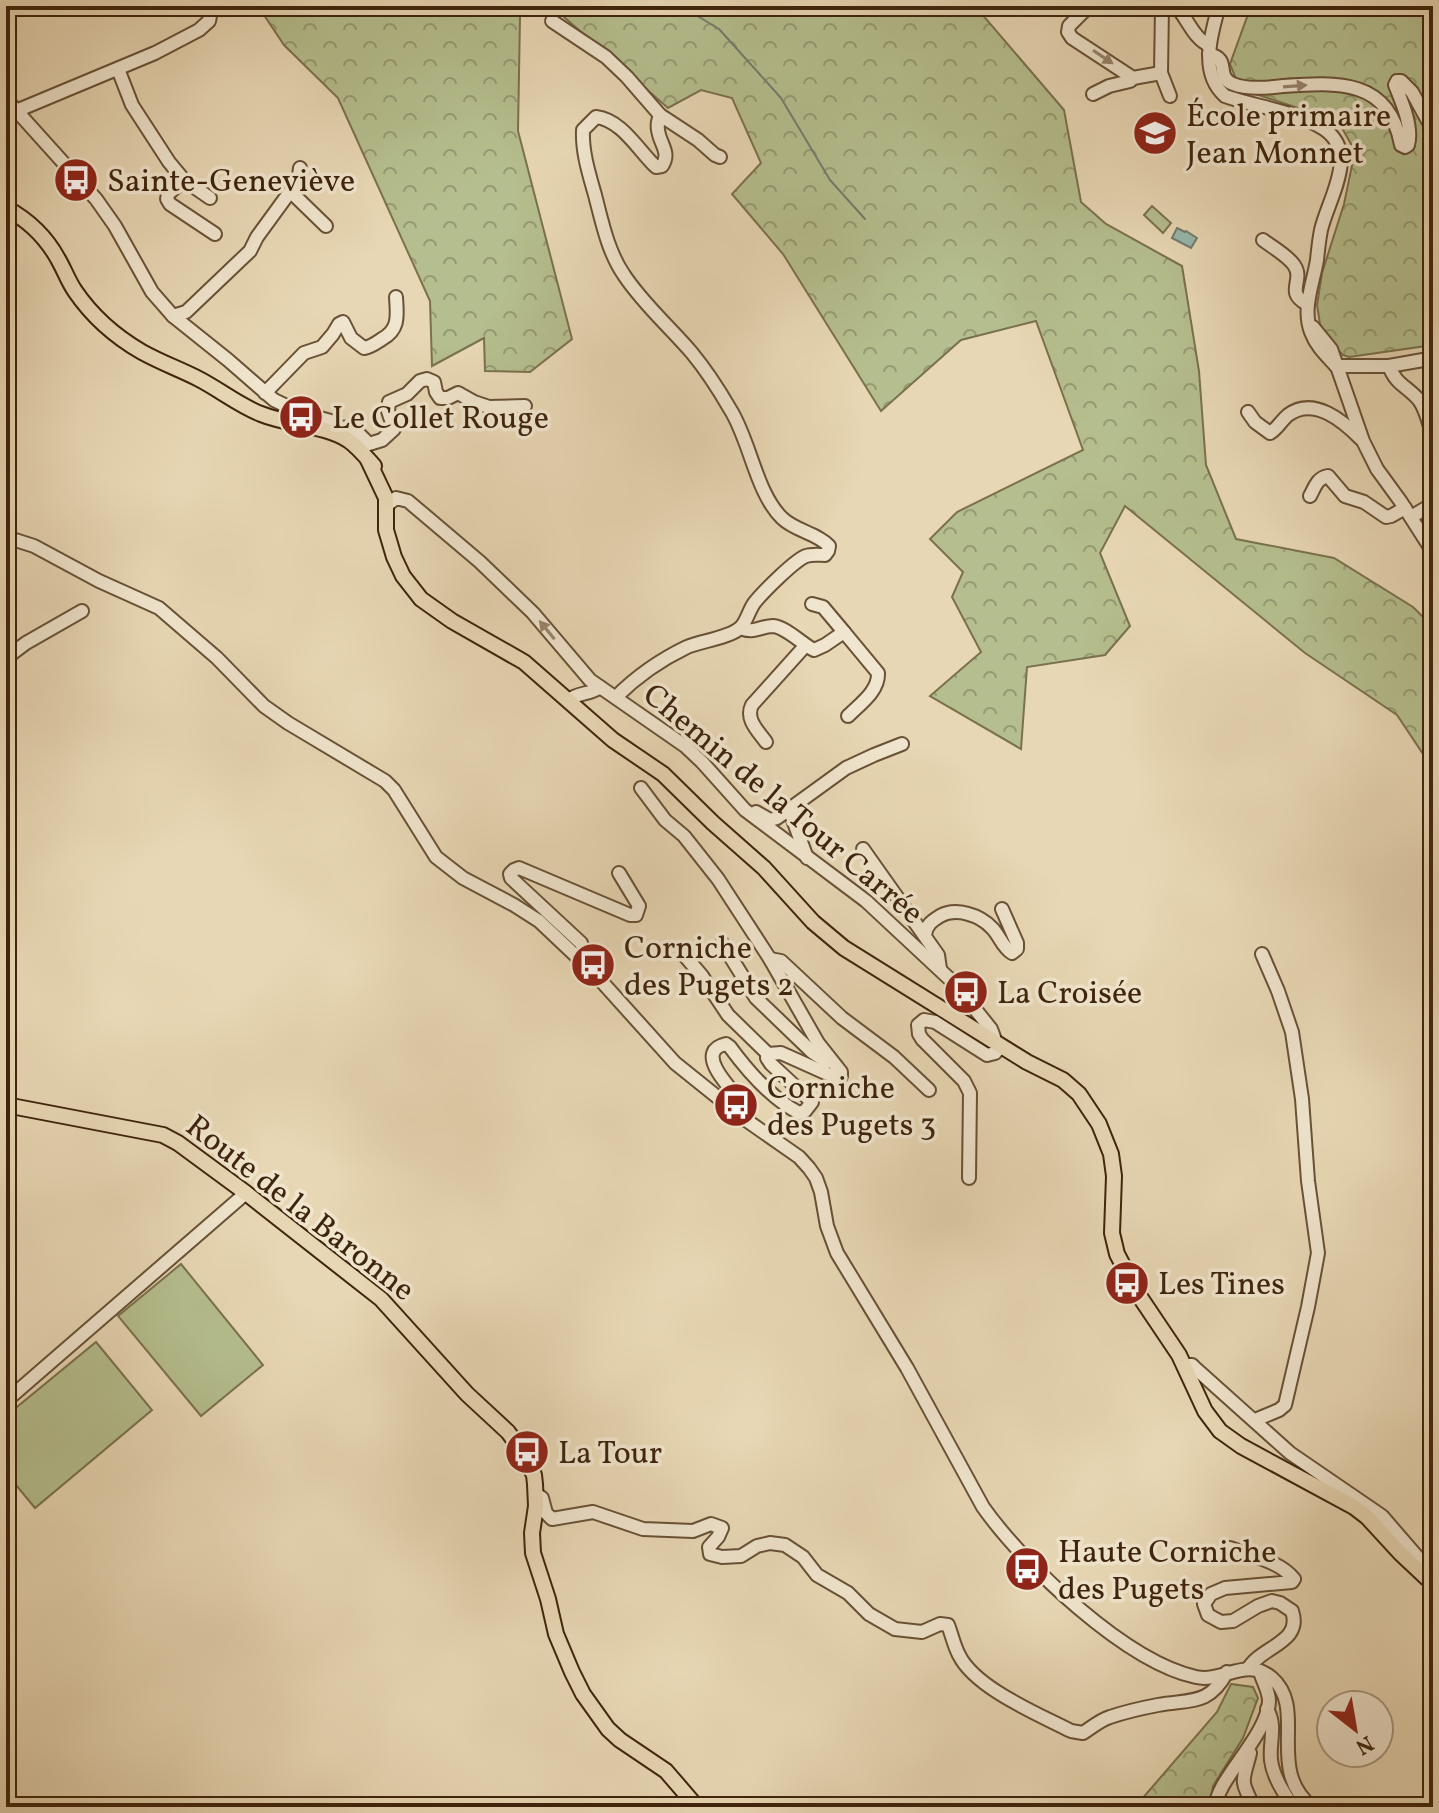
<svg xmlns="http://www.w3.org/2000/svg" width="1439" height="1813" viewBox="0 0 1439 1813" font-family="Vollkorn,serif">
	<defs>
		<pattern id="forest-crowns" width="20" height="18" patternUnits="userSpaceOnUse" patternTransform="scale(2)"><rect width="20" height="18" fill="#b5be8e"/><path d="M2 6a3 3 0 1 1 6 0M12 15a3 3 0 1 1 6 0" fill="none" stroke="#959a72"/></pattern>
	</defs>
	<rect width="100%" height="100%" fill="#e8d7b4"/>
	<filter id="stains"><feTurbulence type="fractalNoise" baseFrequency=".0025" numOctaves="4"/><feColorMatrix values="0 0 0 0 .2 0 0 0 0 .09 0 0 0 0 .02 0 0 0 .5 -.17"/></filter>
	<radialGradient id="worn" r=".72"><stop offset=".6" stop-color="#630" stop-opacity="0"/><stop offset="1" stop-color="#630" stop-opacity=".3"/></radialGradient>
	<!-- forest -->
	<g fill="url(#forest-crowns)" stroke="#7a714d" stroke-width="2">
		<polygon points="258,6 515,6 520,17 518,131 572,339 530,372 485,371 484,338 432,366 430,301 338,98 284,45"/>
		<polygon points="564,6 975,6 1064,110 1081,202 1106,224 1182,266 1199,371 1206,465 1236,539 1334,558 1413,607 1433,627 1433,769 1397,715 1305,653 1125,506 1100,553 1130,626 1105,655 1027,667 1021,749 930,696 981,652 952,597 963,572 930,539 957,512 1083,450 1036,321 961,340 881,411 783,254 732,194 761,163 732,98 701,90 668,108 564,17"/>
		<polygon points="1251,6 1433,6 1433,335 1426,346 1349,357 1343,355 1330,343 1320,324 1317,305 1322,273 1344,204 1355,151 1338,121 1240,89 1230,64"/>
		<polygon points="1231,1684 1253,1687 1258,1698 1243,1738 1213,1786 1210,1805 1207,1807 1135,1807 1217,1712"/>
	</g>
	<!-- green -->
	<g fill="#b5be8e" stroke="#7a714d" stroke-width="2">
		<polygon points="1152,206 1171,223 1163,233 1144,215"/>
		<polygon points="181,1264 263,1365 201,1416 118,1316"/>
		<polygon points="96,1342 152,1410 35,1508 6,1473 6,1416"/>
	</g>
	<!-- water -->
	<polygon fill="#97b9af" stroke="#737d6e" stroke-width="2" points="1177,228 1185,232 1186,231 1197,238 1191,248 1172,238"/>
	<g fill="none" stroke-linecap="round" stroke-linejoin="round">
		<!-- stream -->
		<polyline stroke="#737d6e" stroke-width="2" points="681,6 719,29 781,98 830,180 865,219"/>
		<!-- minor casing -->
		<g stroke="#685136" stroke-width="16">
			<g id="minor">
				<polyline points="1089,6 1069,26 1068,32 1072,38 1133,78 1161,73 1162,6"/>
				<path d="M1176,6C1187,18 1194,39 1209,45"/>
				<path d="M1219,6C1211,34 1199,73 1225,96C1256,107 1296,111 1324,129C1360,153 1328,199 1321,230C1319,240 1318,250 1317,260C1313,284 1302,309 1311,332C1316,346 1327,356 1336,366"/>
				<polyline points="552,21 606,57 627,77 660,115 698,140 715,155 720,157"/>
				<path d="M1209,54C1232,59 1214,76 1233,84C1248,90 1268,88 1283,86C1338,82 1389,79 1401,145L1405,147L1408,145C1413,127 1402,102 1395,85L1397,81H1401L1412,92L1433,130"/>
				<polyline points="118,69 132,105 169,162 184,180 210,198"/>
				<polyline points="1161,73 1170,96"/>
				<polyline points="1093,94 1109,86 1130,81 1133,78"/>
				<polyline points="6,99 96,199 115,226 152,292 173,316 228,360 274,400 299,412 334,422 339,428 340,436"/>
				<polyline points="16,111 155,53 199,30 209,21 212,6"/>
				<polyline points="184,180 168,194 167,199 170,204 215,234"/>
				<polyline points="290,191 326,226"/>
				<path d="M1263,240C1272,247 1287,255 1294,265C1305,281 1284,292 1307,304"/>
				<polyline points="173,316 186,312 250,251 257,237 292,189 299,176 300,168"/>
				<polyline points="1313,327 1331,349 1363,441 1377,469 1401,502 1433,552"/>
				<polyline points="1336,366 1389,366 1423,360 1433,360"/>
				<path d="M1389,366C1396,385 1407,386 1419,400C1427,411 1429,425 1433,437"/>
				<path d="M265,393L304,353L322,347L333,334L339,324L343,322L351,338L364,348C371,347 376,343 382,339C400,329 397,315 396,297"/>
				<path d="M1248,412L1255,422L1270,433C1277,429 1281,421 1288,415C1314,396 1343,421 1361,439"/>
				<polyline points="339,428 352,427 369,444 382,440 394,429 388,411 389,402 407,394 420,381 427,379 434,382 436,392 440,398 448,398 458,393 474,402 489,407 525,406"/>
				<path d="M1310,496C1315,487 1317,478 1328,476L1345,496L1364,502L1386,517L1391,516L1405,508"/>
				<polyline points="386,506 396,498 408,501 480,562 533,613 590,680 685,746 702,762 745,810 866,901 955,984 991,1029 994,1037 993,1041"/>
				<polyline points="1411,517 1426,508 1433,513"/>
				<path d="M6,537L34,546L99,581L159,608L217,658L264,706L288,723L385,781L394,790L436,857L463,878L514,905L539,921L594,973L675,1063L746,1120L799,1157L809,1168L816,1178L821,1192L827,1226L837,1253L907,1368L983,1507C1024,1565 1126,1662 1196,1677C1223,1683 1246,1656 1272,1678C1308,1709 1265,1769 1312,1807"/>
				<polyline points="812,604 823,607 844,632"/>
				<path d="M740,628C755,634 760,626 773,626C786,627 802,644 814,650L825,645L844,632L878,673C879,691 860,704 848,716"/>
				<polyline points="6,658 26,643 82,611"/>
				<path d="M616,697C636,677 662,659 687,647C701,641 729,638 740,628C747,622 749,609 755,602C764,591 795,560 806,556C812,554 819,555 825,555L828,551L829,546C817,533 795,531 782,518C756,493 750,440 730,409C719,390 706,370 692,353C670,327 643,304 624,275C608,252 602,222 595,195C589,174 582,152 583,130L596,117C622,120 638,150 656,167L662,166C671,152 660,145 658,130C657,124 658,121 660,115"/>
				<path d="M569,700C578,692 590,695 600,687"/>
				<path d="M766,742C758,731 745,719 752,705L805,646"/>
				<path d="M641,788L665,820L684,836L718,879L770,959L818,1043L841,1072V1076L839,1079L781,1053L768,1054L767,1058L771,1064L812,1102L805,1111L799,1113C771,1098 749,1073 730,1047L726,1044C690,1052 737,1095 747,1108L749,1112L746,1120"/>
				<polyline points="800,807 794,813 792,817 807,858"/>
				<polyline points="756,812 770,820 777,818 846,768 874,755 902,744"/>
				<polyline points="863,849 938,955 940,969"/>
				<path d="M925,935C926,925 932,921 940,916C956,907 980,915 992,928C1000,936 1002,947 1012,953L1017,949V943L1002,909"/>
				<polyline points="722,943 756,998 812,1052 827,1062"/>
				<polyline points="685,956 702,976 728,1015 768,1054"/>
				<polyline points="770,959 781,961 842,1018 894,1057 929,1090"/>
				<path d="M580,960C584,953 584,950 581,943L511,878L510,874L514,870L519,868L630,915H636L639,906L619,873"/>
				<polyline points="969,1178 970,1093 964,1081 922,1039 919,1034 918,1025 924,1020 935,1022 987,1055 995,1053 1001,1046"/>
				<polyline points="1184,1365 1192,1365 1195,1368 1290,1453 1382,1516 1433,1575"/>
				<polyline points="6,1401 246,1193"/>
				<polyline points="1255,1420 1279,1410 1285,1405 1308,1307 1318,1253 1308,1181 1302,1099 1292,1032 1278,991 1262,954"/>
				<path d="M536,1494L542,1498L546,1513L552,1519L593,1512L643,1529L693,1531L711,1524L722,1528L718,1537L709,1547L710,1554L722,1557L741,1556L757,1546L770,1543L785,1545L803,1557L817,1575L848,1593L869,1614L895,1629L922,1632L940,1624L948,1625C952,1635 954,1646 959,1655C975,1688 1038,1714 1071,1731L1083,1733C1091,1728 1100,1720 1110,1717C1125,1712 1142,1708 1158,1705C1190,1699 1209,1706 1227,1672"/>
				<path d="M1230,1548C1251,1556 1280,1561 1294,1579L1292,1582L1225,1588L1211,1594L1204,1604L1208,1615L1221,1622L1233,1621L1258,1606L1272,1601L1280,1603L1292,1611C1303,1643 1261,1646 1248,1669"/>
				<path d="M1267,1709C1277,1726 1269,1742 1271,1760C1273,1777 1284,1793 1293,1807"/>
				<path d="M1250,1753C1243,1782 1239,1778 1254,1807"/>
				<path d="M1216,1807C1214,1782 1268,1736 1269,1701C1269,1690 1262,1681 1260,1671"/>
				<polyline points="1359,1807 1379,1807"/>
			</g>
		</g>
		<!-- major casing -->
		<g stroke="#3e240c" stroke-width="18">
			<g id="major">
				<path d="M6,208C28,220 46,237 58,259C64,269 68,281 75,291C92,316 116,337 142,352C160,362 179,369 197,378C219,389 238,405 261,414C288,425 324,425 348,440C358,447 366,457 374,466"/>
				<polyline points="368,460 386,498 386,530 394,557 403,576 421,599 452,621 524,662 613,740 663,774 713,823 764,868 813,922 844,948 1027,1062 1063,1080 1079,1094 1099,1124 1111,1154 1114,1176 1112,1233 1117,1254 1138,1294 1179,1355 1205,1411 1220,1431 1241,1446 1354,1507 1367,1517 1401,1554 1433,1584"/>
				<polyline points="6,1105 163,1135 178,1143 246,1193 381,1299 467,1394 508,1432 516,1443 526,1459 534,1475 535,1484 536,1506 532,1533 533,1553 548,1599 556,1634 572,1672 583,1694 608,1729 620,1740 666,1771 697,1807"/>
			</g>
		</g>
		<!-- minor -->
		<use href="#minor" stroke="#f0e5ce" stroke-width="12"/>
		<!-- major -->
		<use href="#major" stroke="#e8d7b4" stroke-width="14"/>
	</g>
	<!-- one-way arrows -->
	<defs><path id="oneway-solid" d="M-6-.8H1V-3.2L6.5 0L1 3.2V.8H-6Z" transform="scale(2)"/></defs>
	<g fill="#97846d">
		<use href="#oneway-solid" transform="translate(1103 57) rotate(34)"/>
		<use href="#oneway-solid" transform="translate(1295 86) rotate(-4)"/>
		<use href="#oneway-solid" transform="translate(547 630) rotate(-129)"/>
	</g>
	<!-- icons -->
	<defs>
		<g id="school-disc" transform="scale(2.3)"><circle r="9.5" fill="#8f2418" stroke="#f0e5ce"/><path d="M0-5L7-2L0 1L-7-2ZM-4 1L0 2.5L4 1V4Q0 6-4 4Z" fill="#fff"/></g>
		<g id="bus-disc" transform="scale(2.3)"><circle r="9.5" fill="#8f2418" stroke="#f0e5ce"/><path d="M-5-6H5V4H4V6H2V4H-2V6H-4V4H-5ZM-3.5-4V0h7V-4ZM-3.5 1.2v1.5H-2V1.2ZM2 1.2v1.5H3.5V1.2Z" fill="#fff"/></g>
	</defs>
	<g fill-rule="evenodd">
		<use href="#school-disc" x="1155" y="133"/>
		<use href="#bus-disc" x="76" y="180"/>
		<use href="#bus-disc" x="301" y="417"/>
		<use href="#bus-disc" x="593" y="965"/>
		<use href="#bus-disc" x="966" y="992"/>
		<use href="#bus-disc" x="736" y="1105"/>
		<use href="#bus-disc" x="1127" y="1283"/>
		<use href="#bus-disc" x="527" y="1452"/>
		<use href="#bus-disc" x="1027" y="1569"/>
	</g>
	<g text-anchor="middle" stroke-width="7" stroke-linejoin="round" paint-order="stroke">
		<!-- poi labels -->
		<g font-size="32" fill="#3e240c" stroke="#f0e5ce" text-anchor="start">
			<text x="1186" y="126">École primaire<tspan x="1186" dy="37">Jean Monnet</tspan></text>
			<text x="107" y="191">Sainte-Geneviève</text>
			<text x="332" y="428">Le Collet Rouge</text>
			<text x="624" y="958">Corniche<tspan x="624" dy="37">des Pugets 2</tspan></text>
			<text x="997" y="1003">La Croisée</text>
			<text x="767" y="1098">Corniche<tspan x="767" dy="37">des Pugets 3</tspan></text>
			<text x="1158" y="1294">Les Tines</text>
			<text x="558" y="1463">La Tour</text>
			<text x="1058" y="1562">Haute Corniche<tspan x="1058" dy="37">des Pugets</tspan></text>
		</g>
		<!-- street labels -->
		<g font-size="32" fill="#3e240c" stroke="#f0e5ce">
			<text transform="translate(784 803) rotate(40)" y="11">Chemin de la Tour Carrée</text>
			<text transform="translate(301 1207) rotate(38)" y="11">Route de la Baronne</text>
		</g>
	</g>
	<!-- margin -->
	<rect width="1439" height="1813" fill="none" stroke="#e8d7b4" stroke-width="32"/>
	<rect x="8" y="8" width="1423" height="1797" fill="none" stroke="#3e240c" stroke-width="4"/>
	<rect x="16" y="16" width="1407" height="1781" fill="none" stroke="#3e240c" stroke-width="2"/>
	<!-- north arrow -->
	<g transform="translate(1355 1729) rotate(149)"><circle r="38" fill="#f0e5ce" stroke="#a99880" stroke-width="2"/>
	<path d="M0-6L14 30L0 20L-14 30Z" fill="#8f2418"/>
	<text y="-12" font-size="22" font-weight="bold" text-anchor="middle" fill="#3e240c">N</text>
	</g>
	<rect width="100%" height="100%" filter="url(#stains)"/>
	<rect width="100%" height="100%" fill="url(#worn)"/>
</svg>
